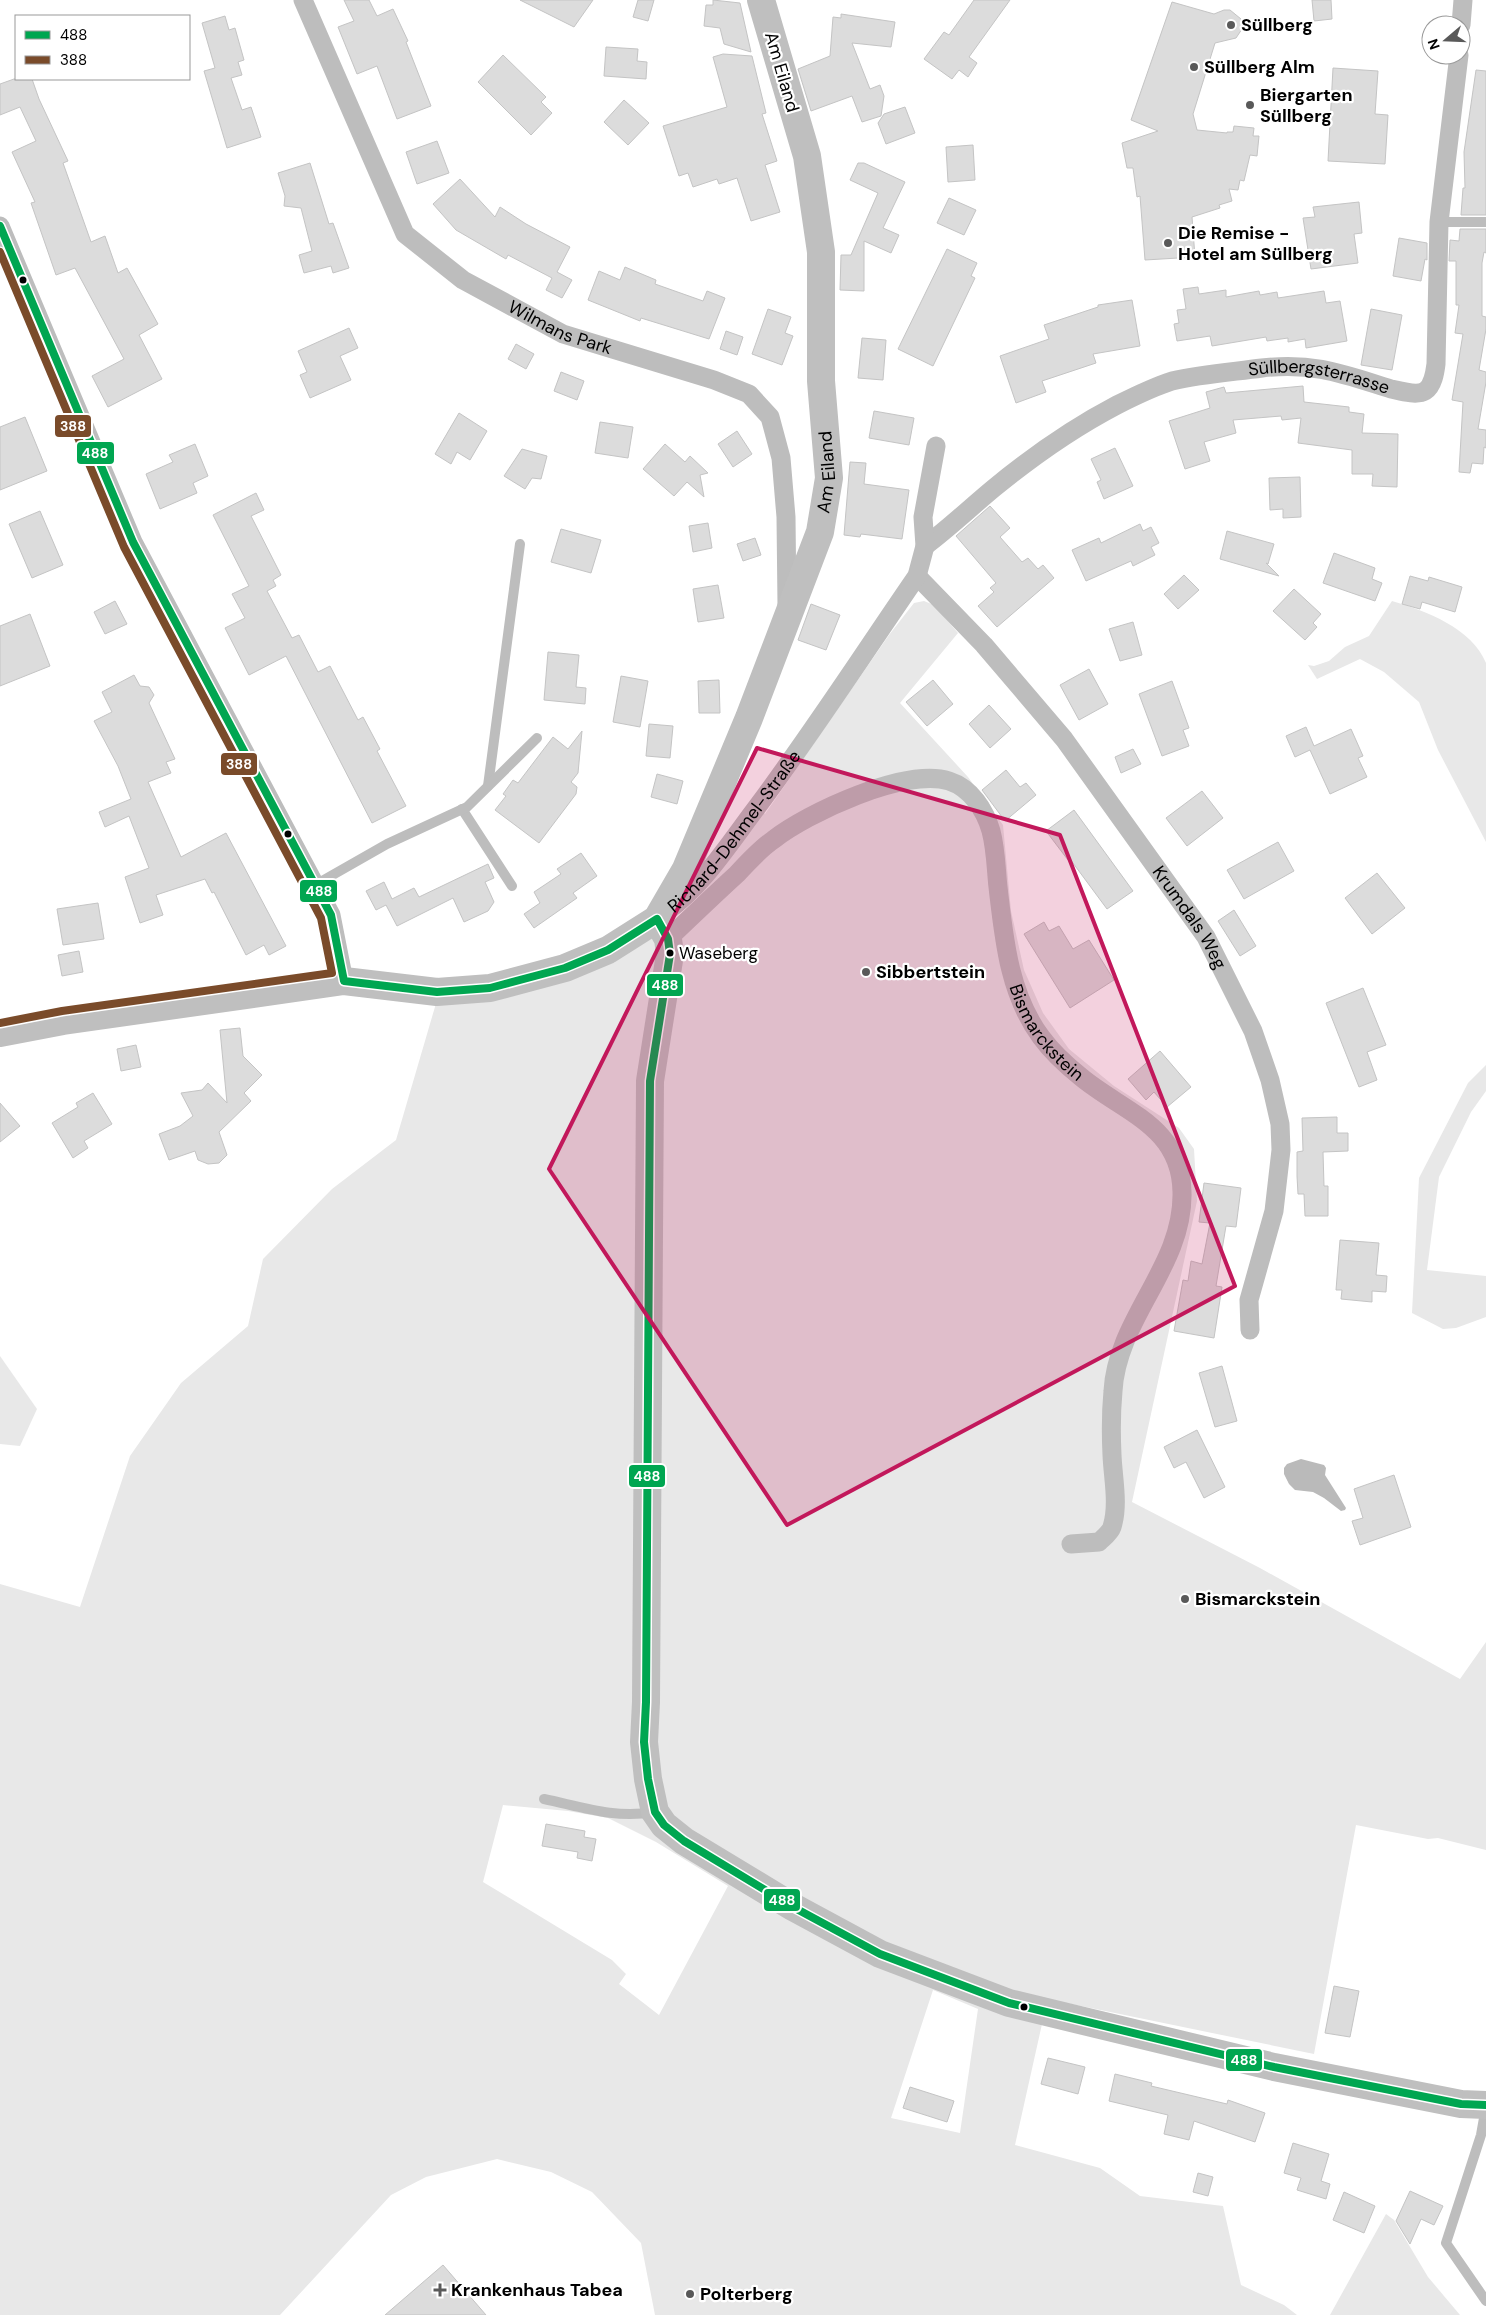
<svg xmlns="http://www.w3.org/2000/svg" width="1486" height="2315" viewBox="0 0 1486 2315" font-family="'DM Sans',sans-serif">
	<rect width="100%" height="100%" fill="#fff"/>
	<!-- green -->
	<g fill="#e8e8e8" fill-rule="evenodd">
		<path d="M924,601L934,605L958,633L900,703L968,777L1003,825L1011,911L1024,970L1043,1013L1069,1049L1114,1086L1179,1128L1194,1149L1197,1201L1132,1502L1260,1568L1460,1679L1486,1642V1850L1438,1838L1428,1839L1356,1825L1314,2054L1052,2000L1042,2024L1015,2145L1100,2168L1140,2196L1223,2206L1241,2285L1284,2305L1297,2315H655L641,2243L592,2192L551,2172L497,2159L426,2177L391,2195L280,2315H0V1584L80,1607L130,1456L181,1383L248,1326L263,1259L332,1189L396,1140L437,1000C513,984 634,970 687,910C714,879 736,842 760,808L765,814L889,635L914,603ZM503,1805L568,1811L608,1818L656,1842L728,1886L659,2015L619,1984L626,1974L612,1960L483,1882ZM933,1990L978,2009L960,2133L891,2118Z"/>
		<path d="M1392,601C1426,611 1472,628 1486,663V842L1438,750L1419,702L1384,672L1360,659L1317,679L1308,665L1314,666L1329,661L1345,647L1369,636Z"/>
		<polygon points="1486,1065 1486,1091 1471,1112 1439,1177 1427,1270 1486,1276 1486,1317 1456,1328 1443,1329 1412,1313 1419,1178 1468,1083"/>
		<polygon points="0,1356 37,1409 20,1446 0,1444"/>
		<polygon points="1386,2214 1394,2220 1428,2277 1460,2315 1330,2315"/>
	</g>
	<!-- water -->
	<polygon fill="#bababa" points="1301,1459 1324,1465 1326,1468 1325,1475 1346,1508 1345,1510 1341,1511 1324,1498 1313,1492 1295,1490 1289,1484 1284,1474 1284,1468 1287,1464"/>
	<!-- building -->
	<g fill="#dcdcdc" stroke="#c4c4c4">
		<polygon points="344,0 369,0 377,16 393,9 408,41 406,42 431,106 397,119 377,66 357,74 338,27 354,21"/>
		<polygon points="520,0 593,0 574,27"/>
		<polygon points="638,0 654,0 648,21 633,17"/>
		<polygon points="713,0 740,3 751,52 724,44 720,28 704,26 706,5 713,5"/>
		<polygon points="974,0 1010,0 969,57 977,63 968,77 959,70 952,79 924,59 944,32 949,35"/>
		<polygon points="1312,0 1331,0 1332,19 1314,21"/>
		<polygon points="1172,2 1214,14 1224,10 1230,10 1241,19 1242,29 1236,38 1215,43 1193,114 1197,130 1227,133 1227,132 1233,132 1234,126 1254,128 1253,136 1259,136 1257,156 1250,155 1244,181 1240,180 1238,190 1229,189 1232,201 1219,205 1220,208 1192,217 1195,257 1145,260 1140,196 1137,197 1133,168 1127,168 1122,143 1158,131 1131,120"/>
		<polygon points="841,14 895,22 891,47 852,43 870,89 880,85 884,96 881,116 862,122 852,96 811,111 798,69 830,56 833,17 841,18"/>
		<polygon points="225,16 229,30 235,28 244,60 238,62 242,75 231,78 242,110 251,107 261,137 227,148 204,71 215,68 202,23"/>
		<polygon points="606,47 638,49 637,61 647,62 646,79 604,76"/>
		<polygon points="723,54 752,56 766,113 762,114 777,161 765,165 780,212 751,221 737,178 719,184 717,179 693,187 688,173 679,176 663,126 727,107 713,57"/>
		<polygon points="503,55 546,97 541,102 552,113 531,135 478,82"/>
		<polygon points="1333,68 1378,71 1375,114 1388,115 1385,164 1328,161"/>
		<polygon points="1476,70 1486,71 1486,215 1461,215 1463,188 1465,188 1464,152"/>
		<polygon points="14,79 32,79 39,99 68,161 63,163 91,242 105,236 118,273 127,268 158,324 139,335 162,379 108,407 92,376 124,359 75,268 56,275 31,203 35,202 12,152 36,141 20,107 0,115 0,84"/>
		<polygon points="624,100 649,123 628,145 604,122"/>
		<polygon points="905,107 915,133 886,144 878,123 884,114"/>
		<polygon points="437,141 449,173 417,184 406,152"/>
		<polygon points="973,145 975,180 948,182 946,147"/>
		<polygon points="310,163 329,224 333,223 349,268 333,273 331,266 304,273 299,255 312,251 301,208 284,206 285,196 278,173"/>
		<polygon points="858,163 864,163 905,182 883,228 899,235 891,253 864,241 864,291 840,290 841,255 851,255 878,193 850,180"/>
		<polygon points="460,179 495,217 500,207 526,224 570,247 557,272 572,280 562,298 546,290 552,278 508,255 506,259 456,230 433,204"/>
		<polygon points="949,198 976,210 964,235 937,223"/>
		<polygon points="1359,202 1362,233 1354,234 1358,263 1311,269 1303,218 1315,217 1313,207"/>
		<polygon points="1460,229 1486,229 1486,253 1484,252 1482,263 1482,316 1486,317 1486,329 1479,370 1486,372 1486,382 1478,429 1486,430 1486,448 1484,447 1483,464 1472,463 1470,473 1459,472 1463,402 1452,400 1463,334 1455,333 1459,305 1456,305 1456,261 1449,261 1450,240 1459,241"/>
		<polygon points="1399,238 1427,243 1427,260 1425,259 1421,281 1393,276"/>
		<polygon points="947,249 977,263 971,276 975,278 933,366 898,349"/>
		<polygon points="625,267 656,280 655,284 703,301 707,291 725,298 709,339 641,318 640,321 588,300 599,271 620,280"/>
		<polygon points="1198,287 1199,294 1226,290 1226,297 1259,291 1260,295 1277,292 1278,298 1324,291 1326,303 1340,301 1347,341 1306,348 1305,339 1288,342 1288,338 1267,341 1266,337 1212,346 1210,336 1177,341 1174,324 1179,323 1177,310 1186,309 1183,289"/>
		<polygon points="1132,300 1140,346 1093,354 1096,363 1042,381 1046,392 1016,403 1000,356 1049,339 1044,325 1098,307 1098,305"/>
		<polygon points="768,309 791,317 785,333 793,336 782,365 752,354"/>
		<polygon points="1371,309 1402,315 1392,370 1361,365"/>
		<polygon points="349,328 358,348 340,356 351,380 310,398 300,375 307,372 298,351"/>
		<polygon points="726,331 743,337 737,355 720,349"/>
		<polygon points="862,338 886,340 883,380 858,378"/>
		<polygon points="516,344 534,354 526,369 508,359"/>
		<polygon points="561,372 584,381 577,400 554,391"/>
		<polygon points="1303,386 1304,402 1349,407 1349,412 1364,414 1362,433 1398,434 1397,487 1372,486 1373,474 1352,474 1352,450 1298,443 1301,418 1282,420 1281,416 1233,420 1236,433 1204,442 1210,461 1185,469 1169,421 1210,408 1206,392 1224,387 1226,393"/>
		<polygon points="874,411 914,418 909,445 869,438"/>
		<polygon points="459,413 487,431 470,460 457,452 451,464 435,454"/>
		<polygon points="25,417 47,471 0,490 0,427"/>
		<polygon points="600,422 633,427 628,458 595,453"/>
		<polygon points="737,431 752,454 733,467 718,444"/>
		<polygon points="195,444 208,476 193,483 197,493 160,509 146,474 173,462 169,455"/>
		<polygon points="665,444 685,462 690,456 708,473 700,475 704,497 687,482 674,496 643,469"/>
		<polygon points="1115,448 1133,486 1104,499 1097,482 1101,480 1091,459"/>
		<polygon points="522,449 547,456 541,479 532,478 525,489 504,476"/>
		<polygon points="850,462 866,463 864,484 909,490 902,539 861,534 860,537 844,535"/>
		<polygon points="1300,477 1301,517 1283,518 1283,509 1270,510 1269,478"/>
		<polygon points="256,493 264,510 251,516 281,575 273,580 276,586 267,591 292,638 299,635 318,672 330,666 358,720 363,717 380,749 377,751 406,806 372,823 286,656 249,675 225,628 245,618 232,594 249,586 213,515"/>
		<polygon points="990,506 1010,528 1000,537 1022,562 1028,558 1038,569 1043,565 1054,578 997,627 978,606 994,592 990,588 996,583 956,536"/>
		<polygon points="40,511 63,565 32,578 9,524"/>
		<polygon points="708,523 712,548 693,552 689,526"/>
		<polygon points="1140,524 1143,531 1151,527 1159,543 1151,547 1155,555 1133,566 1131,561 1086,581 1072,550 1099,538 1101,543"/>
		<polygon points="561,529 601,540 591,573 551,562"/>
		<polygon points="1227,531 1274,544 1268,564 1266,563 1279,576 1220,559"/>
		<polygon points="755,538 761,555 743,561 737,544"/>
		<polygon points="1334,553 1375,568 1372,579 1382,583 1375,601 1323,583"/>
		<polygon points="1184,575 1199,590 1178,609 1164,594"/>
		<polygon points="1410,576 1428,581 1429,577 1462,587 1455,612 1422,602 1420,609 1402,604"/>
		<polygon points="718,585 724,618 698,622 693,589"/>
		<polygon points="1294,589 1321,614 1313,623 1317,627 1305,640 1273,611"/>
		<polygon points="115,601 127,624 105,634 94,612"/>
		<polygon points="811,604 840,615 826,650 798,640"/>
		<polygon points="30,614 50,666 0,686 0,626"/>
		<polygon points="1133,622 1142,655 1120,661 1109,629"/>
		<polygon points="548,652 579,655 576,687 586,688 585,704 544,700"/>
		<polygon points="1089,669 1108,704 1079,720 1060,685"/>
		<polygon points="134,675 140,686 149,687 154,695 149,703 175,759 166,762 171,773 148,782 181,857 226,833 286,946 269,955 264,945 246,955 214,892 212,893 205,879 156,895 163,915 140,923 125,877 149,868 129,816 105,827 99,812 131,799 118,766 94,721 112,712 102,692"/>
		<polygon points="621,676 648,681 640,727 613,722"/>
		<polygon points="719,680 720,713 699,713 698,681"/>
		<polygon points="933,680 953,704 927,726 906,702"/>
		<polygon points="1172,681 1189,728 1183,730 1189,746 1162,756 1139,694"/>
		<polygon points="989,705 1011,729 990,748 969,724"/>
		<polygon points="649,724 673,726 670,758 646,756"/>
		<polygon points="1306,727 1314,746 1351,729 1363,756 1358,758 1367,777 1330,794 1310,750 1295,757 1286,736"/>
		<polygon points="582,731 578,773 571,782 577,787 576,794 539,843 495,810 506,796 503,794 513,780 518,783 553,737 568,749"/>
		<polygon points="1133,749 1141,764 1121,773 1115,757"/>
		<polygon points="1006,770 1020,787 1026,783 1036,795 1005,821 982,790"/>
		<polygon points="657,774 683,781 677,804 651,797"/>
		<polygon points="1202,791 1223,818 1187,846 1166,818"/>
		<polygon points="1074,810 1133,891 1107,909 1070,859 1068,860 1046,831"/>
		<polygon points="1278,842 1294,871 1244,899 1227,870"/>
		<polygon points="581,853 597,876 573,893 577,898 534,928 524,914 540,903 534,892 561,874 557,869"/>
		<polygon points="488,864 494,878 485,882 494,902 488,911 464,922 453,898 397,926 386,905 376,910 366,891 384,882 392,899 414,888 419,897"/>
		<polygon points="1377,873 1405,908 1372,934 1345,898"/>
		<polygon points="98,903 104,939 63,945 57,909"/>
		<polygon points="1234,910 1256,946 1240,956 1218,921"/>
		<polygon points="1044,922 1049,931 1059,926 1073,949 1089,940 1114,980 1070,1008 1024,934"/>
		<polygon points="79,951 83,972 62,976 58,955"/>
		<polygon points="1363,988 1386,1045 1367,1052 1377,1080 1359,1087 1326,1003"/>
		<polygon points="240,1028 243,1056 262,1075 244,1093 251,1101 219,1132 227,1155 219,1163 208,1164 198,1160 195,1151 169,1160 159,1134 180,1126 193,1116 181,1093 202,1090 208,1083 227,1103 220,1030"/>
		<polygon points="136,1045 141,1067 121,1071 117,1049"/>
		<polygon points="1160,1051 1191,1087 1167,1107 1154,1092 1146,1100 1128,1079"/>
		<polygon points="93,1093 112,1124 84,1141 88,1148 73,1158 52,1123 78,1107 76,1103"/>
		<polygon points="0,1103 20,1126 0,1142"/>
		<polygon points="1337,1117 1337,1133 1348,1133 1348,1151 1323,1152 1324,1186 1328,1186 1328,1216 1305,1216 1304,1194 1298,1194 1297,1176 1297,1152 1303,1151 1302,1118"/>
		<polygon points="1204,1183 1241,1188 1236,1227 1226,1226 1216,1286 1222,1287 1214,1338 1174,1331 1183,1280 1188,1281 1191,1261 1202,1264 1210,1223 1199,1222"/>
		<polygon points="1340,1240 1379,1243 1376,1275 1387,1276 1386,1292 1372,1291 1372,1302 1341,1299 1342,1290 1336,1290"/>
		<polygon points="1222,1366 1237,1421 1215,1427 1199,1373"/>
		<polygon points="1197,1430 1225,1487 1204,1498 1186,1462 1174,1468 1164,1447"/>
		<polygon points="1394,1475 1411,1527 1360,1545 1352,1521 1363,1518 1354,1489"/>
		<polygon points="546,1824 585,1831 584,1837 596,1839 592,1861 577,1858 578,1852 542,1846"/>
		<polygon points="1334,1986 1359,1991 1350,2037 1325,2033"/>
		<polygon points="1048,2058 1085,2067 1078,2094 1041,2084"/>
		<polygon points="1115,2074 1152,2083 1151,2086 1227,2104 1228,2100 1265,2113 1255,2142 1194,2121 1189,2140 1164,2134 1168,2115 1109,2101"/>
		<polygon points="910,2087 954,2101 947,2122 903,2108"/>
		<polygon points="1293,2143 1329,2154 1321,2181 1330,2184 1326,2199 1297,2190 1301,2178 1284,2173"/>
		<polygon points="1198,2173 1213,2177 1208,2196 1193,2192"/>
		<polygon points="1410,2191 1443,2206 1434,2225 1421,2219 1410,2244 1396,2221"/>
		<polygon points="1344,2192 1375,2206 1364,2233 1333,2220"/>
		<polygon points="443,2265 486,2315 385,2315"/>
	</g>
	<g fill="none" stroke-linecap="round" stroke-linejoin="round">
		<!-- lane -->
		<g stroke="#bdbdbd" stroke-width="10">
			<polyline points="1439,222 1486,222"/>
			<polyline points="488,786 520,544"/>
			<polyline points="462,809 512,886"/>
			<polyline points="315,885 387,844 467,807 537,738"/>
			<path d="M544,1799C582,1807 615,1819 654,1812"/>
			<polyline points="1486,2107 1481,2135 1446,2243 1486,2301"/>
		</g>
		<!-- street -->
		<g stroke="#bdbdbd" stroke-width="19">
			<path id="s1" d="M303,0L405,234L463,280L563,334L714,380L749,394L770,417L781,458L786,517L787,606"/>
			<polyline points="1461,25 1463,0"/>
			<polyline points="0,226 133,542 331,915 344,981"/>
			<path id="s2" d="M925,546C949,528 971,507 994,488C1033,456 1073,428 1117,405C1135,396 1153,387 1172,381C1202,374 1232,372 1262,368C1314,362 1343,374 1391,389C1400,391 1417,396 1425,391C1433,386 1435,372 1436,364L1439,222L1459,55"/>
			<path id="s3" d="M917,576L984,645L1064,739L1206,937L1253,1031L1270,1080L1280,1124L1281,1150L1274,1211L1249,1300L1250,1330"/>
			<path id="s4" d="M666,912C704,884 729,844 757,807C813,732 864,653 917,576L925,546L923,517L936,446"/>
			<path id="s5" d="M668,939C691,917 714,895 737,874C748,862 760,849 773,840C807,813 906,767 949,781C971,788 985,810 991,831C996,850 996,869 998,887C1004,939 1009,994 1041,1037C1052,1052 1066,1065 1081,1077C1123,1112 1181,1126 1182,1192C1184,1266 1117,1318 1113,1391C1111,1412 1111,1434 1112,1455C1113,1479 1119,1504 1112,1527C1110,1533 1103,1538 1099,1542L1071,1544"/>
		</g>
		<!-- secondary -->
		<g stroke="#bfbfbf" stroke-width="28">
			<polyline points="657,919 668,939 670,954 650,1081 646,1702 644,1742 648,1779 655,1812 664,1825 684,1841 793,1907 880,1954 1009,2003 1274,2067 1461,2104 1486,2105"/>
			<path id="s6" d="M0,1033L63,1021L344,981L437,992L490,988L565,968L608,950L657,919L686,869L749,718L820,532L829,478L821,381V252L807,156L761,0"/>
		</g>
		<!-- bus-1 casing -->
		<g stroke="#fff" stroke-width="11">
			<polyline id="bus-1" points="0,226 133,542 331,915 344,981 437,992 490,988 565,968 608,950 657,919 668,939 670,954 650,1081 646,1702 644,1742 648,1779 655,1812 664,1825 684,1841 793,1907 880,1954 1009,2003 1274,2067 1461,2104 1486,2105"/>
		</g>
		<!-- bus-2 casing -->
		<g stroke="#fff" stroke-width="11">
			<polyline id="bus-2" points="0,252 124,547 321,918 332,973 62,1011 0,1023"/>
		</g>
		<!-- bus-1 -->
		<use href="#bus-1" stroke="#00a651" stroke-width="8"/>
		<!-- bus-2 -->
		<use href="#bus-2" stroke="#7a4b2a" stroke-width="8"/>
	</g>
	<!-- marked area -->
	<path fill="#c2185b" fill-opacity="0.2" stroke="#c2185b" stroke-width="4" stroke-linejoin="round" d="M757,748L1060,835L1235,1286L787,1525L549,1169Z"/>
	<!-- markers -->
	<g fill="#595959" stroke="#fff" stroke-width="2">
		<circle cx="1231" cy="25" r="5"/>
		<circle cx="1194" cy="67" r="5"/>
		<circle cx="1250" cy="105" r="5"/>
		<circle cx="1168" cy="243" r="5"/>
		<circle cx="866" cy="972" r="5"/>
		<circle cx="1185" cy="1599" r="5"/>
		<path d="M437.5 2282.5h5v5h5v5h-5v5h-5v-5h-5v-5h5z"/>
		<circle cx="690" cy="2294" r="5"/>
	</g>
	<g fill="#000" stroke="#fff" stroke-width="2">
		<circle cx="23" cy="280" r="4.5"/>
		<circle cx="288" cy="834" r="4.5"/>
		<circle cx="670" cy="953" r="4.5"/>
		<circle cx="1024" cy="2007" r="4.5"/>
	</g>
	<g text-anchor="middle" stroke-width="4.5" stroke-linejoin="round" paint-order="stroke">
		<!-- bus labels -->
		<g font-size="17" fill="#000" stroke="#fff" text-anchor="start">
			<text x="679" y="959">Waseberg</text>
		</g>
		<!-- poi labels -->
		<g font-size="18" font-weight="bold" fill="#000" stroke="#fff" text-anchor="start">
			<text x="1241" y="31">Süllberg</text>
			<text x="1204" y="73">Süllberg Alm</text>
			<text x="1260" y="101">Biergarten<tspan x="1260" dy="21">Süllberg</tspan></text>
			<text x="1178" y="239">Die Remise -<tspan x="1178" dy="21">Hotel am Süllberg</tspan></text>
			<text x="876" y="978">Sibbertstein</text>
			<text x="1195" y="1605">Bismarckstein</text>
			<text x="451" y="2296">Krankenhaus Tabea</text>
			<text x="700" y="2300">Polterberg</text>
		</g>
		<!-- street labels -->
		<g font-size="18" fill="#000" stroke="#fff">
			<text transform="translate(782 72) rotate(74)" y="6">Am Eiland</text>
			<text dy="6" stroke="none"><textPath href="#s1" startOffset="438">Wilmans Park</textPath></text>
			<text dy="6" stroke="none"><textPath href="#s2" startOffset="448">Süllbergsterrasse</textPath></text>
			<text dy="6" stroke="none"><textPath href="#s6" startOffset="1158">Am Eiland</textPath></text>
			<text dy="6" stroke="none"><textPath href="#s4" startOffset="106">Richard-Dehmel-Straße</textPath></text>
			<text dy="6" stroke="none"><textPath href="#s3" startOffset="438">Krumdals Weg</textPath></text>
			<text dy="6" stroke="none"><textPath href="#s5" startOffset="616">Bismarckstein</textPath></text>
		</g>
	</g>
	<g stroke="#fff" stroke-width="2">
		<rect x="54" y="414" width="38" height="24" rx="5" fill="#7a4b2a"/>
		<rect x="76" y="441" width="39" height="24" rx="5" fill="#00a651"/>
		<rect x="220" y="752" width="38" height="24" rx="5" fill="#7a4b2a"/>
		<rect x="299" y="879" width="39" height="24" rx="5" fill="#00a651"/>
		<rect x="646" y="973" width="38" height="24" rx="5" fill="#00a651"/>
		<rect x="628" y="1464" width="38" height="24" rx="5" fill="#00a651"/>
		<rect x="763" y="1888" width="38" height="24" rx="5" fill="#00a651"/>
		<rect x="1225" y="2048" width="38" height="24" rx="5" fill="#00a651"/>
	</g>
	<g font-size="14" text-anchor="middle" font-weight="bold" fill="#fff">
		<text x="73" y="431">388</text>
		<text x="95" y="458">488</text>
		<text x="239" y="769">388</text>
		<text x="319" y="896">488</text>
		<text x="665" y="990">488</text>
		<text x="647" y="1481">488</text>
		<text x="782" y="1905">488</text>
		<text x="1244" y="2065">488</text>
	</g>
	<!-- legend -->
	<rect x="15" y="15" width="175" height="65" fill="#ffffff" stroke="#999999"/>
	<rect x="25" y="31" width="25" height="8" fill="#00a651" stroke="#999999"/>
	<text x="60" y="40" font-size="15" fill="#000000">488</text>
	<rect x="25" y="56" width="25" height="8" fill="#7a4b2a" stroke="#999999"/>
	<text x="60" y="65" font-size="15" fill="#000000">388</text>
	<!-- north arrow -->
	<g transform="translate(1446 40) rotate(251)"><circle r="24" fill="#ffffff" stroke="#999999"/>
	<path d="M0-4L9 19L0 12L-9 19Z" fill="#595959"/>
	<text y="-8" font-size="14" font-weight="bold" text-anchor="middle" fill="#000000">N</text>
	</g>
</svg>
